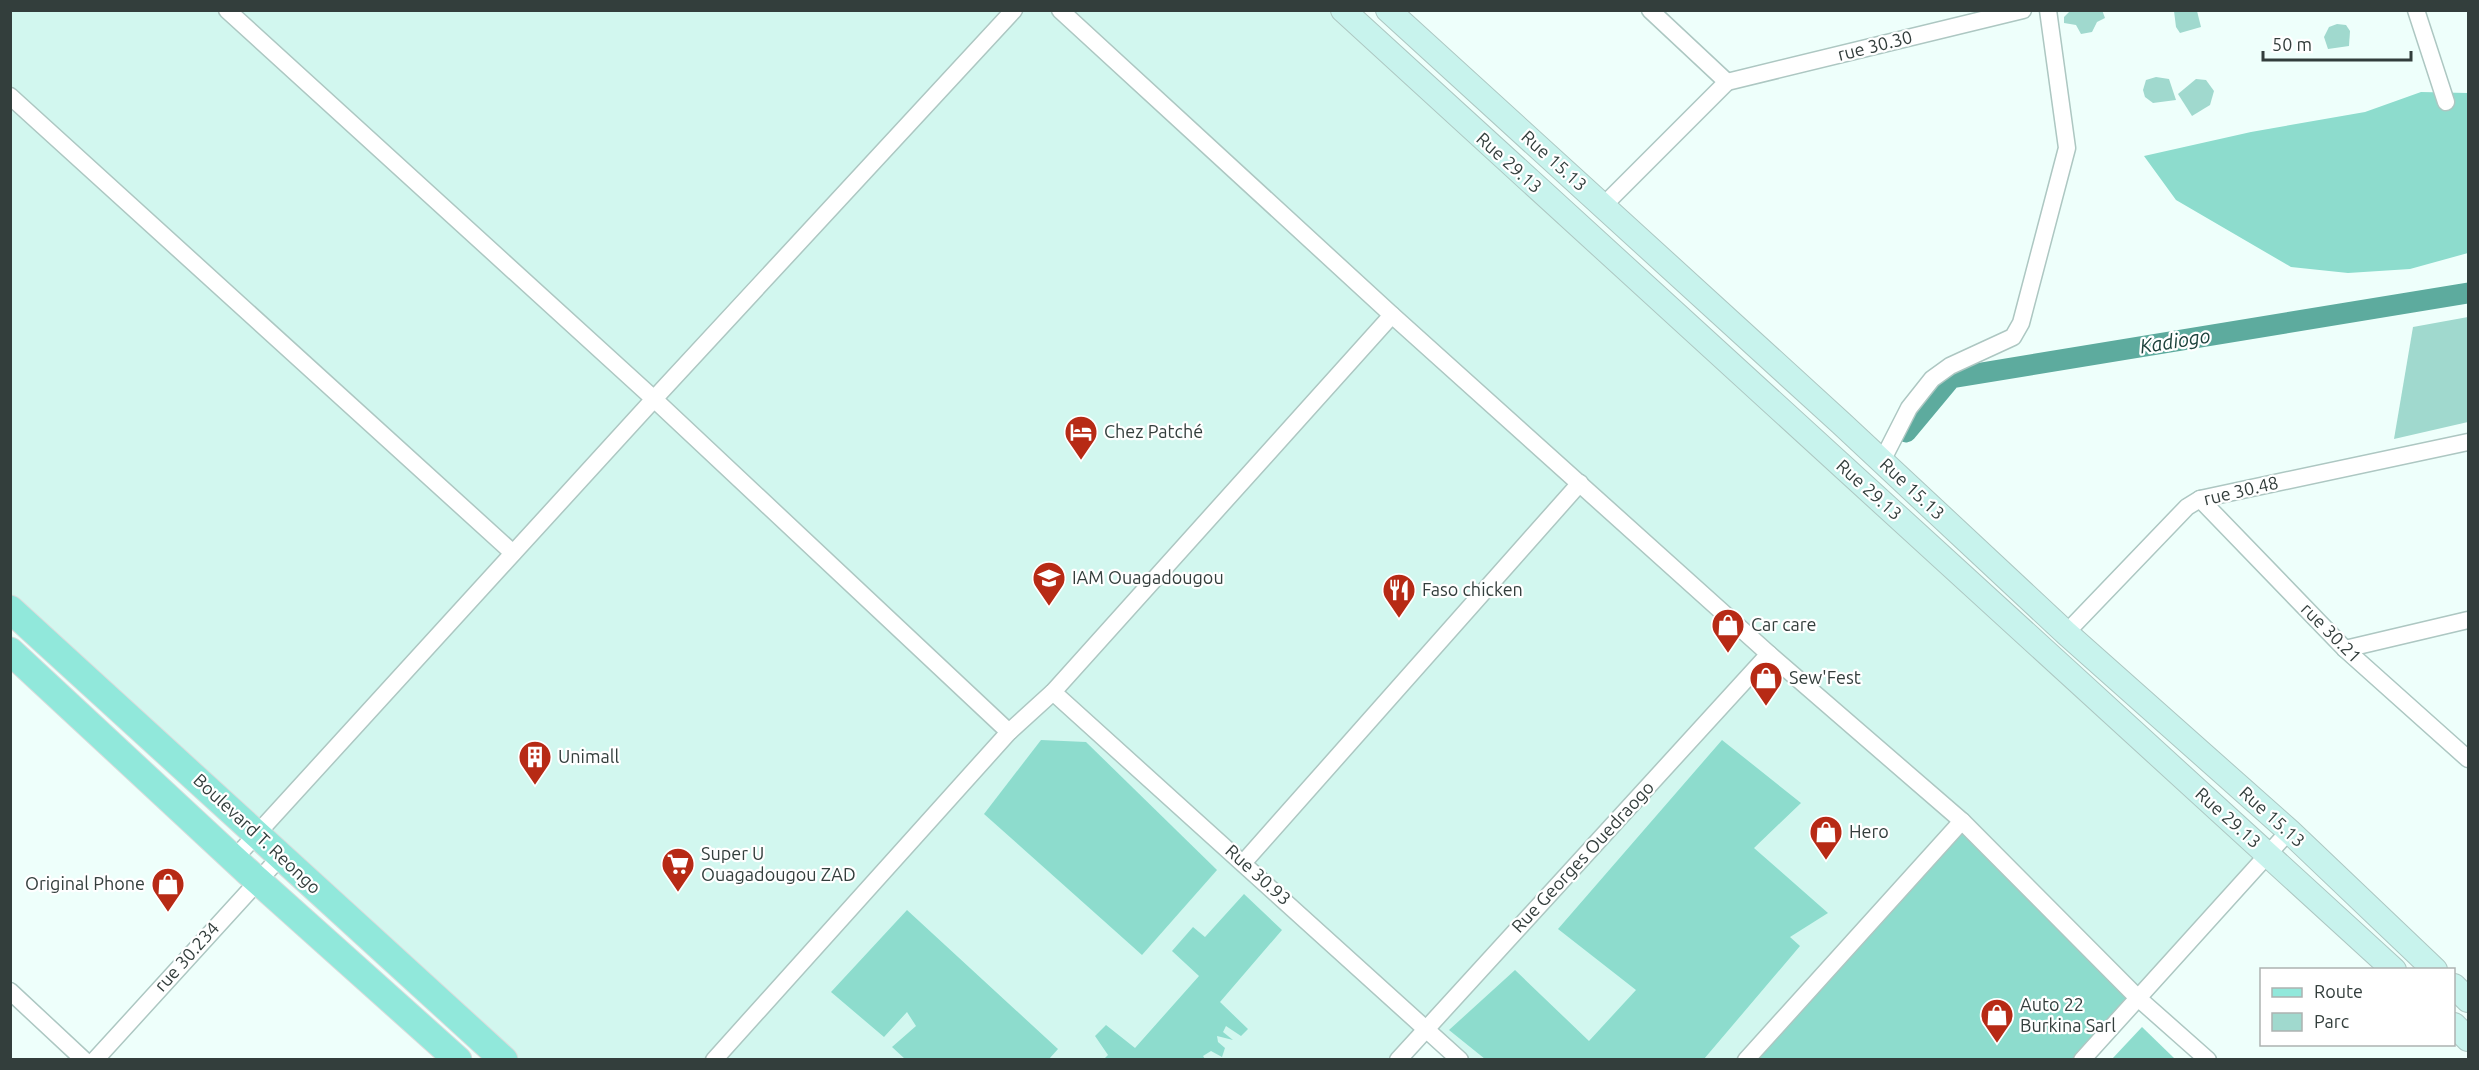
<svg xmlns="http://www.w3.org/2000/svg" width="2479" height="1070" viewBox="0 0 2479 1070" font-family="Ubuntu,sans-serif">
	<rect width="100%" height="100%" fill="#eefffb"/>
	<!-- built -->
	<polygon fill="#d2f7ef" points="10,11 1346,11 2267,853 2081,1059 1458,1060 1425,1029 1398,1060 502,1059 11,613"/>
	<!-- green -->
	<g fill="#a0d9ce">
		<polygon points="2102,10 2105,18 2097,22 2092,32 2081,34 2076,25 2064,23 2064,17 2070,11"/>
		<polygon points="2174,11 2197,11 2201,27 2180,33 2176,27"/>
		<polygon points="2337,24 2346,25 2350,31 2349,46 2328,49 2324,37 2329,27"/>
		<polygon points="2156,77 2169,79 2176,100 2153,103 2145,97 2143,90 2146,80"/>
		<polygon points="2196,79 2206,80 2214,91 2210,105 2192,116 2178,94"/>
		<polygon points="2468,317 2468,422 2394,439 2413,327"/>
	</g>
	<!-- forest -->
	<g fill="#8ddccd">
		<polygon points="2421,92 2468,93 2468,253 2410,269 2348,273 2291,267 2176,200 2144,156 2251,132 2365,112"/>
		<polygon points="1041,740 1086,742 1217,870 1142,955 984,814"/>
		<polygon points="1722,740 1801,803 1754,848 1828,913 1790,937 1800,946 1704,1059 1485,1059 1449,1030 1515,970 1589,1041 1636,990 1558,929"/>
		<polygon points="1960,824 2128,998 2072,1059 1747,1060"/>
		<polygon points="1244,894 1282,930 1220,1002 1248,1029 1241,1036 1226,1026 1223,1032 1233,1040 1217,1036 1218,1042 1225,1048 1222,1057 1211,1051 1203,1056 1205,1059 1104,1059 1108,1055 1095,1036 1106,1025 1135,1048 1199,976 1172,951 1193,927 1205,937"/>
		<polygon points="907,910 1058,1049 1049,1059 905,1059 892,1047 916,1026 907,1012 884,1037 831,992"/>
		<polygon points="2142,1027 2175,1059 2112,1059"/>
	</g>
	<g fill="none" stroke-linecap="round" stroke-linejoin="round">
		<!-- canal -->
		<polyline stroke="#5dab9e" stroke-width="21" points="1906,432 1951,378 2468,293"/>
		<!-- minor casing -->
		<g stroke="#adc7c2" stroke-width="19">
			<g id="minor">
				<polyline points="227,10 654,399 1009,732"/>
				<polyline points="1060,10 1392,315 1769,654 1962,821 2138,998 2208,1060"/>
				<polyline points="1650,10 1727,82"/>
				<polyline points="2416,10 2446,102"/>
				<polyline points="1727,82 2023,10"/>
				<polyline points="10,96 513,553"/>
				<polyline points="1603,206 1727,82"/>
				<polyline points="1882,461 1909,408 1932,379 1950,366 2013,337 2021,323 2067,148 2048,10"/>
				<polyline points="2200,499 2345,649 2468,759"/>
				<polyline points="2066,633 2187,507 2200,499 2468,442"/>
				<polyline points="2345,649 2468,620"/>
				<polyline points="1053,692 1460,1060"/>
				<polyline points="234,859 654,399 1014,10"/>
				<polyline points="1244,862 1580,483"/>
				<polyline points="10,991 84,1060"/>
				<polyline points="95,1060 281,856"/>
				<polyline points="714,1060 1009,732 1053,692 1392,315"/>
				<polyline points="1398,1060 1769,654"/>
				<polyline points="1746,1060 1962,821"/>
				<polyline points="2082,1060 2289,831"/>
			</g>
		</g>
		<!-- secondary casing -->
		<g stroke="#adc7c2" stroke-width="26">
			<g id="secondary">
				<polyline points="1343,10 2394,970"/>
				<polyline points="1388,10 1841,423 2066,633 2289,831 2435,970"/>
				<polyline points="2454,986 2468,1000"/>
				<polyline points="2454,1025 2468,1039"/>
			</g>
		</g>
		<!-- primary casing -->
		<g stroke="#dadcdc" stroke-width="29">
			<g id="primary">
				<polyline points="10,609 504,1060"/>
				<polyline points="10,651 248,872 458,1060"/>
			</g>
		</g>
		<!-- minor -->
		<use href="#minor" stroke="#fff" stroke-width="16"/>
		<!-- secondary -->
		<use href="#secondary" stroke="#c8f3ed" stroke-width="24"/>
		<!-- primary -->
		<use href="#primary" stroke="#91e8db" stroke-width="27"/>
	</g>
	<!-- icons -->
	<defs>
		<g id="hotel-pin" transform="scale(1.725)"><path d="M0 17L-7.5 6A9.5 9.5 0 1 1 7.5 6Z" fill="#b72a15" stroke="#fff"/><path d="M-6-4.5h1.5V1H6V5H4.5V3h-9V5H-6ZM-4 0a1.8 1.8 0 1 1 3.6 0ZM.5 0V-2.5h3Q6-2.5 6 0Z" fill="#fff"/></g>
		<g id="school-pin" transform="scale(1.725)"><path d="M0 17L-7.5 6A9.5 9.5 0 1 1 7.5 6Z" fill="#b72a15" stroke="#fff"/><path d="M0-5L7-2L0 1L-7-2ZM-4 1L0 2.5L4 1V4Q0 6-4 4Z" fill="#fff"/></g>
		<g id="restaurant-pin" transform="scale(1.725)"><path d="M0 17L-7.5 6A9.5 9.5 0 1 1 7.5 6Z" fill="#b72a15" stroke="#fff"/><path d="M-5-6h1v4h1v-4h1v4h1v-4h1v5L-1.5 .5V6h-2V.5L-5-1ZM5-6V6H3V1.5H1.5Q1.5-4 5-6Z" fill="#fff"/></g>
		<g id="shop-pin" transform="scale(1.725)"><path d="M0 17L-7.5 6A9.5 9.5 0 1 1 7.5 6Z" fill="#b72a15" stroke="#fff"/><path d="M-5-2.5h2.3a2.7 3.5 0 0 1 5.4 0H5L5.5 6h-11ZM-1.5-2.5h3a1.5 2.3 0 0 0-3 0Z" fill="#fff"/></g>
		<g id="building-pin" transform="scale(1.725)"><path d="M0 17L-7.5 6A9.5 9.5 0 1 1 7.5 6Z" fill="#b72a15" stroke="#fff"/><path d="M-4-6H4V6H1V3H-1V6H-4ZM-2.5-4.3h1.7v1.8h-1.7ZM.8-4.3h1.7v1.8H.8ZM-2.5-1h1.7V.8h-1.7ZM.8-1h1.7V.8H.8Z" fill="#fff"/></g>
		<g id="supermarket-pin" transform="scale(1.725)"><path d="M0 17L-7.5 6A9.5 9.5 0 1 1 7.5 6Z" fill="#b72a15" stroke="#fff"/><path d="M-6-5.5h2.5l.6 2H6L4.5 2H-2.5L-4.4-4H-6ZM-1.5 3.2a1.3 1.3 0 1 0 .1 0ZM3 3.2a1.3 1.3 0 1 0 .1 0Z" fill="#fff"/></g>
	</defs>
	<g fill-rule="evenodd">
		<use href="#hotel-pin" x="1081" y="432"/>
		<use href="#school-pin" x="1049" y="578"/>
		<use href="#restaurant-pin" x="1399" y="590"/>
		<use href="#shop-pin" x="1728" y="625"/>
		<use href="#shop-pin" x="1766" y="678"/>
		<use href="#building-pin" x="535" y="757"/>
		<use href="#shop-pin" x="1826" y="832"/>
		<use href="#supermarket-pin" x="678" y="864"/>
		<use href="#shop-pin" x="168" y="884"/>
		<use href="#shop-pin" x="1997" y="1015"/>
	</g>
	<g text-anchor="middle" stroke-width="4.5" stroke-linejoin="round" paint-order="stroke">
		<!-- street labels -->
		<g font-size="18" fill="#333e3c" stroke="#fff">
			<text transform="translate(1875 46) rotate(-14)" y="6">rue 30.30</text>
			<text transform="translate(1554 161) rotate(42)" y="6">Rue 15.13</text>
			<text transform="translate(1509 163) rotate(42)" y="6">Rue 29.13</text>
			<text transform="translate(1912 489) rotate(43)" y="6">Rue 15.13</text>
			<text transform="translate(1869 490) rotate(42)" y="6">Rue 29.13</text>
			<text transform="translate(2241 491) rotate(-13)" y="6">rue 30.48</text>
			<text transform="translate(2331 633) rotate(45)" y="6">rue 30.21</text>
			<text transform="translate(2272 817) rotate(42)" y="6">Rue 15.13</text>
			<text transform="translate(2228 818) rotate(42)" y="6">Rue 29.13</text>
			<text transform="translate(257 834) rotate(43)" y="6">Boulevard T. Reongo</text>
			<text transform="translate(1583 857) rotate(-47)" y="6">Rue Georges Ouedraogo</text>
			<text transform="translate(1258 875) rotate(42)" y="6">Rue 30.93</text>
			<text transform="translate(187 957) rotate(-48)" y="6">rue 30.234</text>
		</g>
		<!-- poi labels -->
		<g font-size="18" fill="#333e3c" stroke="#fff" text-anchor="start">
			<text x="1104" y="438">Chez Patché</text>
			<text x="1072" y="584">IAM Ouagadougou</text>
			<text x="1422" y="596">Faso chicken</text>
			<text x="1751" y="631">Car care</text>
			<text x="1789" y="684">Sew'Fest</text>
			<text x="558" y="763">Unimall</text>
			<text x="1849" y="838">Hero</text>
			<text x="701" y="860">Super U<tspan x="701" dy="21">Ouagadougou ZAD</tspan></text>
			<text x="145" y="890" text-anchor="end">Original Phone</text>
			<text x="2020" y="1011">Auto 22<tspan x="2020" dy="21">Burkina Sarl</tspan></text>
		</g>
		<!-- water labels -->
		<g font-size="20" font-style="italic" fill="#1d423c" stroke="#fff">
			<text transform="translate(2175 341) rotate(-9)" y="7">Kadiogo</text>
		</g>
	</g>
	<!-- border -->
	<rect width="2479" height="1070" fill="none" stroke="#333e3c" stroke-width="24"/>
	<!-- legend -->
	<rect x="2260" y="968" width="195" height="78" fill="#ffffff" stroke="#adb2b1" stroke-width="1.5"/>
	<rect x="2272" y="988" width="30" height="9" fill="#91e8db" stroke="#adb2b1" stroke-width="1.5"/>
	<text x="2314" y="998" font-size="18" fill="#333e3c">Route</text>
	<rect x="2272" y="1013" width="30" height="18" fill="#a0d9ce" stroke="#adb2b1" stroke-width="1.5"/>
	<text x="2314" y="1028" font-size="18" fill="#333e3c">Parc</text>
	<!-- scale -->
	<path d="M2263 51v9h148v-9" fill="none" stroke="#333e3c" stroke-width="3"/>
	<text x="2272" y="51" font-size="18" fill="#333e3c" stroke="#ffffff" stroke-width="4.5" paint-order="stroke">50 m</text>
</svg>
